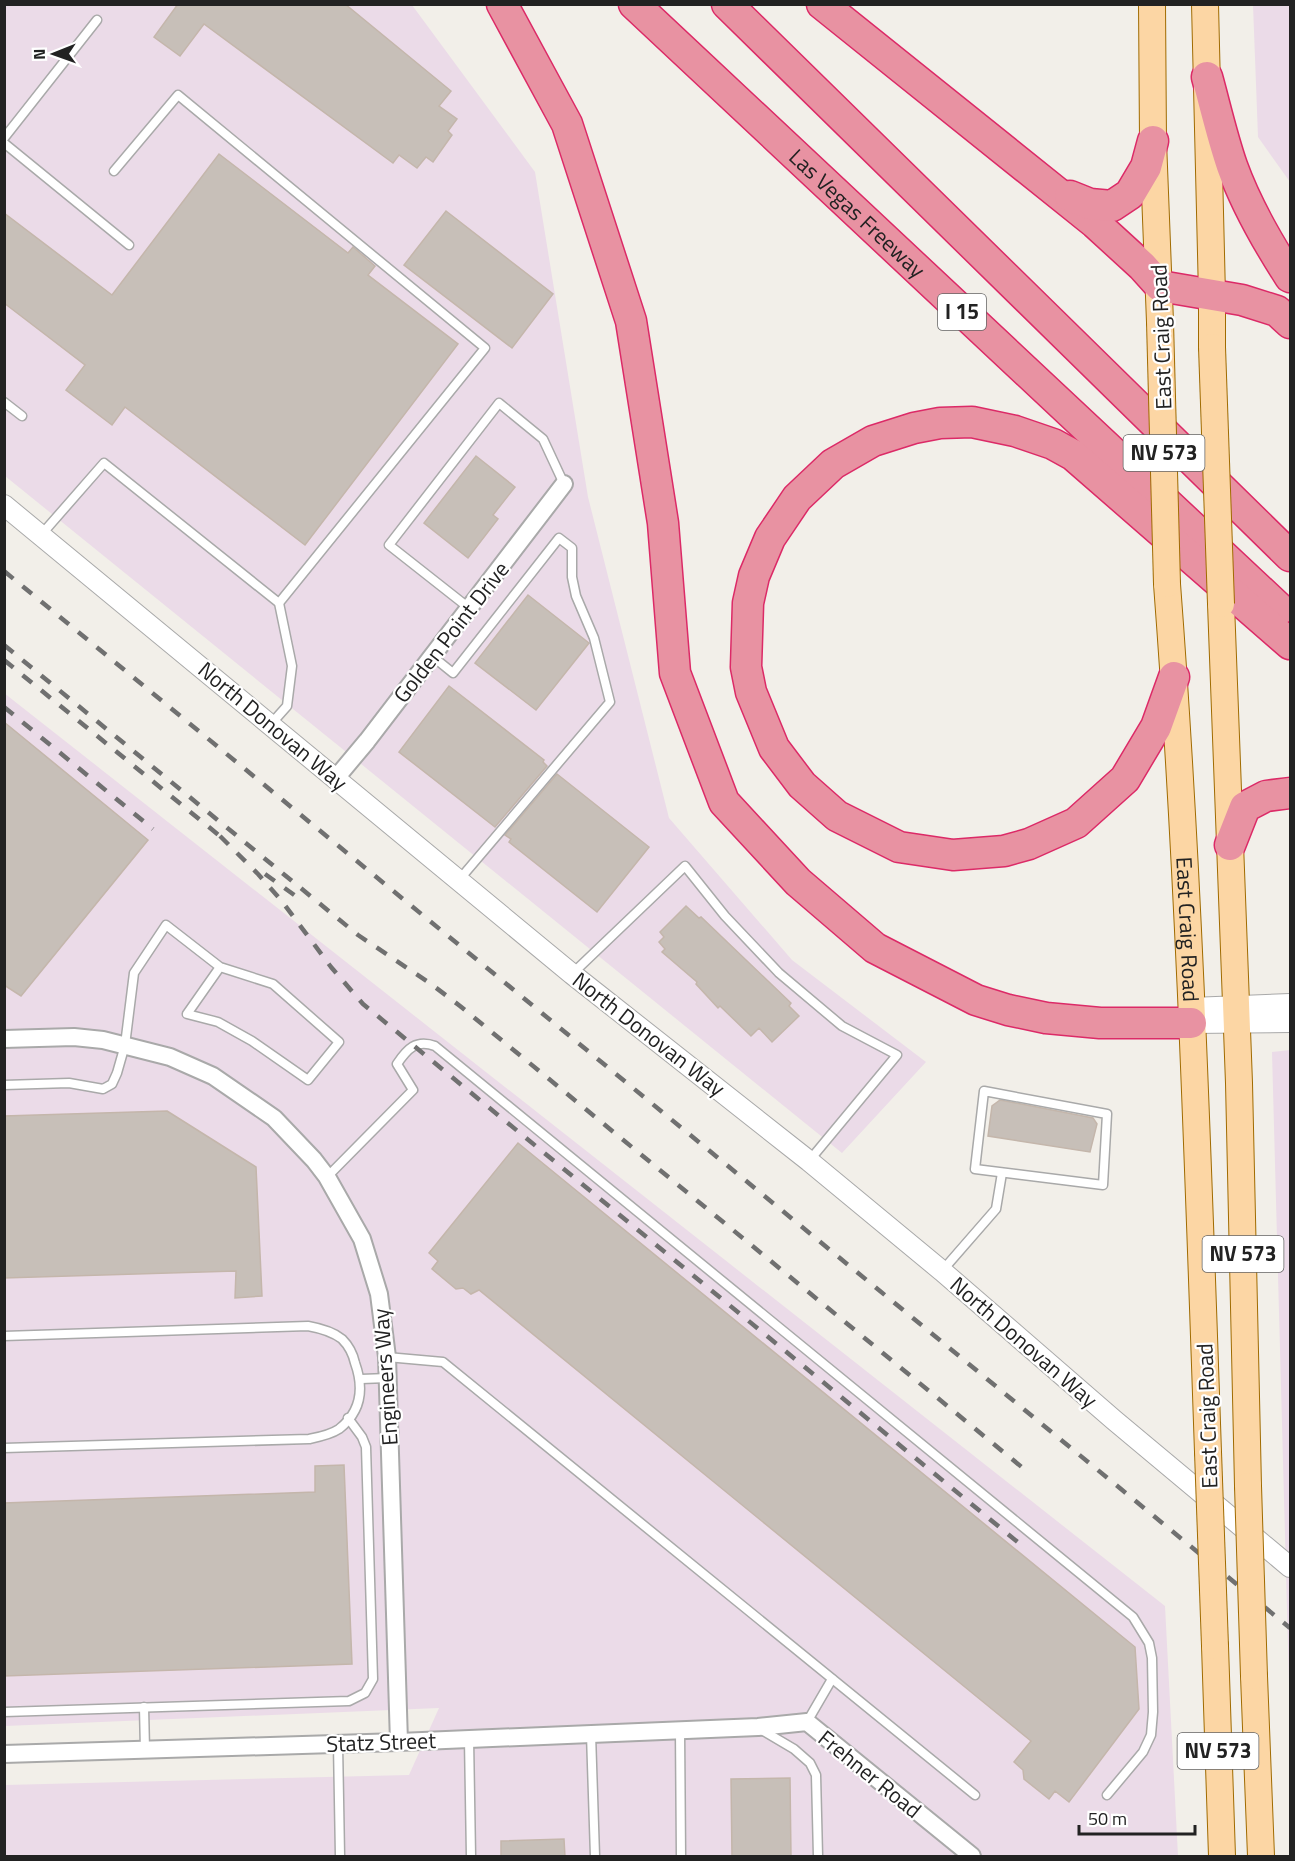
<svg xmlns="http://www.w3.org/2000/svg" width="1295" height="1861" viewBox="0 0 1295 1861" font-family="'Titillium Web',sans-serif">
	<rect width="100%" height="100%" fill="#f2efe9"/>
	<!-- industrial -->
	<g fill="#ebdbe8">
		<polygon points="4,5 412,5 535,172 588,497 669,818 792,960 926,1062 842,1153 5,476"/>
		<polygon points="1253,5 1290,5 1290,182 1258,137"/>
		<polygon points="4,693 1165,1606 1178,1856 5,1856 5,1785 409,1775 439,1708 5,1726"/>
		<polygon points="1290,1050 1290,1721 1272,1052"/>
	</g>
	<!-- building -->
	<g fill="#c7bfb8" stroke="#c4b6ab" stroke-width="1.5">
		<polygon points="178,4 345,4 451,91 439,106 457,119 448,131 452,135 433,162 426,157 417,168 399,155 393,163 204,24 180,56 154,37"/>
		<polygon points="219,154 348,253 353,247 375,266 368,275 458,344 305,545 125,407 112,425 66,390 85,365 4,303 4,213 112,295"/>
		<polygon points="446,211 553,294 512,348 404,265"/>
		<polygon points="476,456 515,487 493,515 498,519 468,558 424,523"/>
		<polygon points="528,595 589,643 536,710 475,663"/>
		<polygon points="449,686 544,760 543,762 547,766 495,827 399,752"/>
		<polygon points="4,722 148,840 21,996 4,985"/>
		<polygon points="557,774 649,847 597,912 509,842 511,839 505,835"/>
		<polygon points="686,906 699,918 701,917 791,1003 789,1006 799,1016 772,1042 759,1028 751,1036 720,1006 718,1008 696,984 697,982 662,952 665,949 659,942 664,937 660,932"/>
		<polygon points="1000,1100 1093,1118 1097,1124 1090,1152 988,1136 992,1106"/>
		<polygon points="167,1111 256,1167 262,1296 235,1298 236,1271 4,1278 4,1116"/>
		<polygon points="518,1143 1135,1647 1139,1709 1069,1802 1055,1791 1049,1799 1024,1779 1023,1770 1014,1762 1031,1741 479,1290 471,1294 463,1288 456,1289 432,1269 438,1261 429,1253"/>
		<polygon points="344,1465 352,1664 4,1676 4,1503 315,1492 315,1466"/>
		<polygon points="790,1778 791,1857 732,1857 731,1779"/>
		<polygon points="564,1839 565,1857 501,1857 501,1841"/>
	</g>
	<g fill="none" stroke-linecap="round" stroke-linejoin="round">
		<!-- service casing -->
		<g stroke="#a9a9a9" stroke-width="11">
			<g id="service">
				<polyline points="4,138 97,20"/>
				<polyline points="4,143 129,245"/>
				<polyline points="114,171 178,95 485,348 279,603"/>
				<polyline points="4,402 22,416"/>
				<polyline points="41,535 104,463 279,603 292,666 287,706 271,724"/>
				<polyline points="469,608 389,545 499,403 543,439 564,484"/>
				<polyline points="432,656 453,673 559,538 572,548 572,577 576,596 594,638 610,702 459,880"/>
				<polyline points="572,974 685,866 725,916 779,973 842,1026 897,1055 809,1161"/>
				<polyline points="4,1085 69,1083 103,1089 112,1084 117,1073 125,1045 134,973 166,925 220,967 273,984 339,1042 308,1080 252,1041 218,1022 187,1014 220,967"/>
				<polygon points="984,1091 1107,1114 1103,1185 975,1169"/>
				<path d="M327,1177L413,1090L397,1064C407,1049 416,1039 435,1046L1133,1617L1149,1643L1152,1658L1153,1712L1151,1735L1143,1752L1107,1795"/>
				<polyline points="942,1271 996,1209 1002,1173"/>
				<path d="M4,1336L308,1326C319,1328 332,1331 342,1339C348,1345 353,1354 355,1363C364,1388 362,1411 339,1429C330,1435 319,1437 309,1439L4,1448"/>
				<polyline points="387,1357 443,1362 975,1795"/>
				<polyline points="361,1379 388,1378"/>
				<polyline points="144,1707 145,1750"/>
				<polyline points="4,1712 349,1701 365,1693 373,1679 366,1447 362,1437 348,1418"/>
				<polyline points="807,1722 832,1679"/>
				<polyline points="760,1729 794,1749 810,1763 816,1775 818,1856"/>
				<polyline points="680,1731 681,1856"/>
				<polyline points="591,1734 595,1856"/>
				<polyline points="469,1739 471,1856"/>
				<polyline points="338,1744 340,1856"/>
			</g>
		</g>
		<!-- minor casing -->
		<g stroke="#a9a9a9" stroke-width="20">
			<g id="minor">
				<polyline points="336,778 367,741 564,484"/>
				<polyline points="4,1039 74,1037 103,1040 170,1057 213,1076 274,1118 314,1160 327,1177 362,1239 379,1294 387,1357 399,1742"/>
				<polyline points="4,1754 399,1742 758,1727 807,1722 972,1856"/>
			</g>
		</g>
		<!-- tertiary casing -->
		<g stroke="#a9a9a9" stroke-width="22">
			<g id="tertiary">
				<polyline points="4,505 572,974 809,1161 942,1271 1114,1420 1290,1567"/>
				<polyline points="1191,1008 1290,1004"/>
				<polyline points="1191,1023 1290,1022"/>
			</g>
		</g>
		<!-- primary casing -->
		<g stroke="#a06b00" stroke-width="28">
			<g id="primary">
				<polyline points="1152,4 1153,141 1160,322"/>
				<polyline points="1205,4 1212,295 1212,347"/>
				<path id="s1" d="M1167,584C1189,873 1198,1163 1208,1452"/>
				<polyline points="1221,604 1239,1083 1248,1486"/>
				<polyline points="1215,1646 1222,1856"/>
				<polyline points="1254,1676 1261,1856"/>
			</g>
		</g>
		<!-- motorway casing -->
		<g stroke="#dc2a67" stroke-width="33">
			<g id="motorway">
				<polyline points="502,4 567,124 631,321 663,523 675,673 724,802 798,882 875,948 976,1000 1008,1010 1046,1018 1100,1023 1191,1023"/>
				<path id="s2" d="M634,4L1280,609"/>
				<polyline points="727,4 1290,556"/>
				<polyline points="822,4 1095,223 1142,266 1160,286 1242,300 1277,311 1290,323"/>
				<path d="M1207,77C1215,106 1222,137 1232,166C1246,205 1268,243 1290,277"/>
				<polyline points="1070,196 1090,204 1112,206 1130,194 1146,167 1153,141"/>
				<polyline points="1174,677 1156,727 1125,779 1076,823 1029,844 1004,851 953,855 899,847 837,816 802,785 774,748 751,692 746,667 748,603 754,576 770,538 797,498 833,464 873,441 914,428 940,423 972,422 1015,431 1053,444 1073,455 1290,644"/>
				<polyline points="1230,845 1245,807 1266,796 1290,793"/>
			</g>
		</g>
		<!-- service -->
		<use href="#service" stroke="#fff" stroke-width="8"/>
		<!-- minor -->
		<use href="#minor" stroke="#fff" stroke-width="16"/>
		<!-- tertiary -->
		<use href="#tertiary" stroke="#fff" stroke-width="20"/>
		<!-- primary -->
		<use href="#primary" stroke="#fcd6a4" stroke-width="26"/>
		<!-- motorway -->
		<use href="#motorway" stroke="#e892a2" stroke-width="30"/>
		<!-- rail -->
		<g stroke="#707070" stroke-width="4.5" stroke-dasharray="12 12" stroke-linecap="butt">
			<polyline points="4,571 1290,1628"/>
			<polyline points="4,645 358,935 431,984 460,1006 1029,1473"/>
			<polyline points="4,660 226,841"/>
			<polyline points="4,707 153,829"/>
			<polyline points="220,836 258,874 281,900 331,967 363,1004 1020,1544"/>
			<polyline points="265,874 304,902"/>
		</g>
		<!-- primary-bridge casing -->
		<g stroke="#a06b00" stroke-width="28" stroke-linecap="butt">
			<g id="primary-bridge">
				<polyline points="1160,322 1167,584"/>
				<polyline points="1212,347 1221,604"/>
				<polyline points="1208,1452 1215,1646"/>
				<polyline points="1248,1486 1254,1676"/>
			</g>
		</g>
		<!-- primary-bridge -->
		<use href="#primary-bridge" stroke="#fcd6a4" stroke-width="26"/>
	</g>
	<g text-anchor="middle" stroke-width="4.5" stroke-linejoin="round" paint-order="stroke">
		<!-- shield labels -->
		<g fill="#fff" stroke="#646464" stroke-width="1.5">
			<rect x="938" y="294" width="48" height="36" rx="4.5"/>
			<rect x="1123.5" y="435" width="81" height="36" rx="4.5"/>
			<rect x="1202.5" y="1236" width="81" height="36" rx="4.5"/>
			<rect x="1177.5" y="1733" width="81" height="36" rx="4.5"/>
		</g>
		<g font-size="21" font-weight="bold" fill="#222">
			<text x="962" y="319">I 15</text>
			<text x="1164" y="460">NV 573</text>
			<text x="1243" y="1261">NV 573</text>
			<text x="1218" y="1758">NV 573</text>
		</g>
		<!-- street labels -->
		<g font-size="22" fill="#222" stroke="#fff">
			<text dy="8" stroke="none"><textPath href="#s2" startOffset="306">Las Vegas Freeway</textPath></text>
			<text transform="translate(1161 337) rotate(-92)" y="8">East Craig Road</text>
			<text transform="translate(451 632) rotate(-52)" y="8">Golden Point Drive</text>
			<text transform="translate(273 726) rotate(40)" y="8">North Donovan Way</text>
			<text dy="8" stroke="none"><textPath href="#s1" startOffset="346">East Craig Road</textPath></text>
			<text transform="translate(649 1034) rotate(38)" y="8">North Donovan Way</text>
			<text transform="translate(1024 1342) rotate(41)" y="8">North Donovan Way</text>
			<text transform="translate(385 1377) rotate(-94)" y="8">Engineers Way</text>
			<text transform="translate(1207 1416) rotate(-92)" y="8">East Craig Road</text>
			<text transform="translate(381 1742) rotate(-2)" y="8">Statz Street</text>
			<text transform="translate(870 1774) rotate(39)" y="8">Frehner Road</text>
		</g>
	</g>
	<!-- border -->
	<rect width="1295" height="1861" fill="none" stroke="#222222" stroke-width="12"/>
	<!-- north arrow -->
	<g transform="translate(54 54) rotate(269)" stroke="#ffffff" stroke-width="4.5" paint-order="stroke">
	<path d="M0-4.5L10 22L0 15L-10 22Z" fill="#222222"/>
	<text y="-9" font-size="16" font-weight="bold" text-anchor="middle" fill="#222222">N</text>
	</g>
	<!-- scale -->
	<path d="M1079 1825v9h116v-9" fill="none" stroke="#222222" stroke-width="3"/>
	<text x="1088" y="1825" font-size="18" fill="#222222" stroke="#ffffff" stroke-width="4.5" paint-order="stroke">50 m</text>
</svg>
